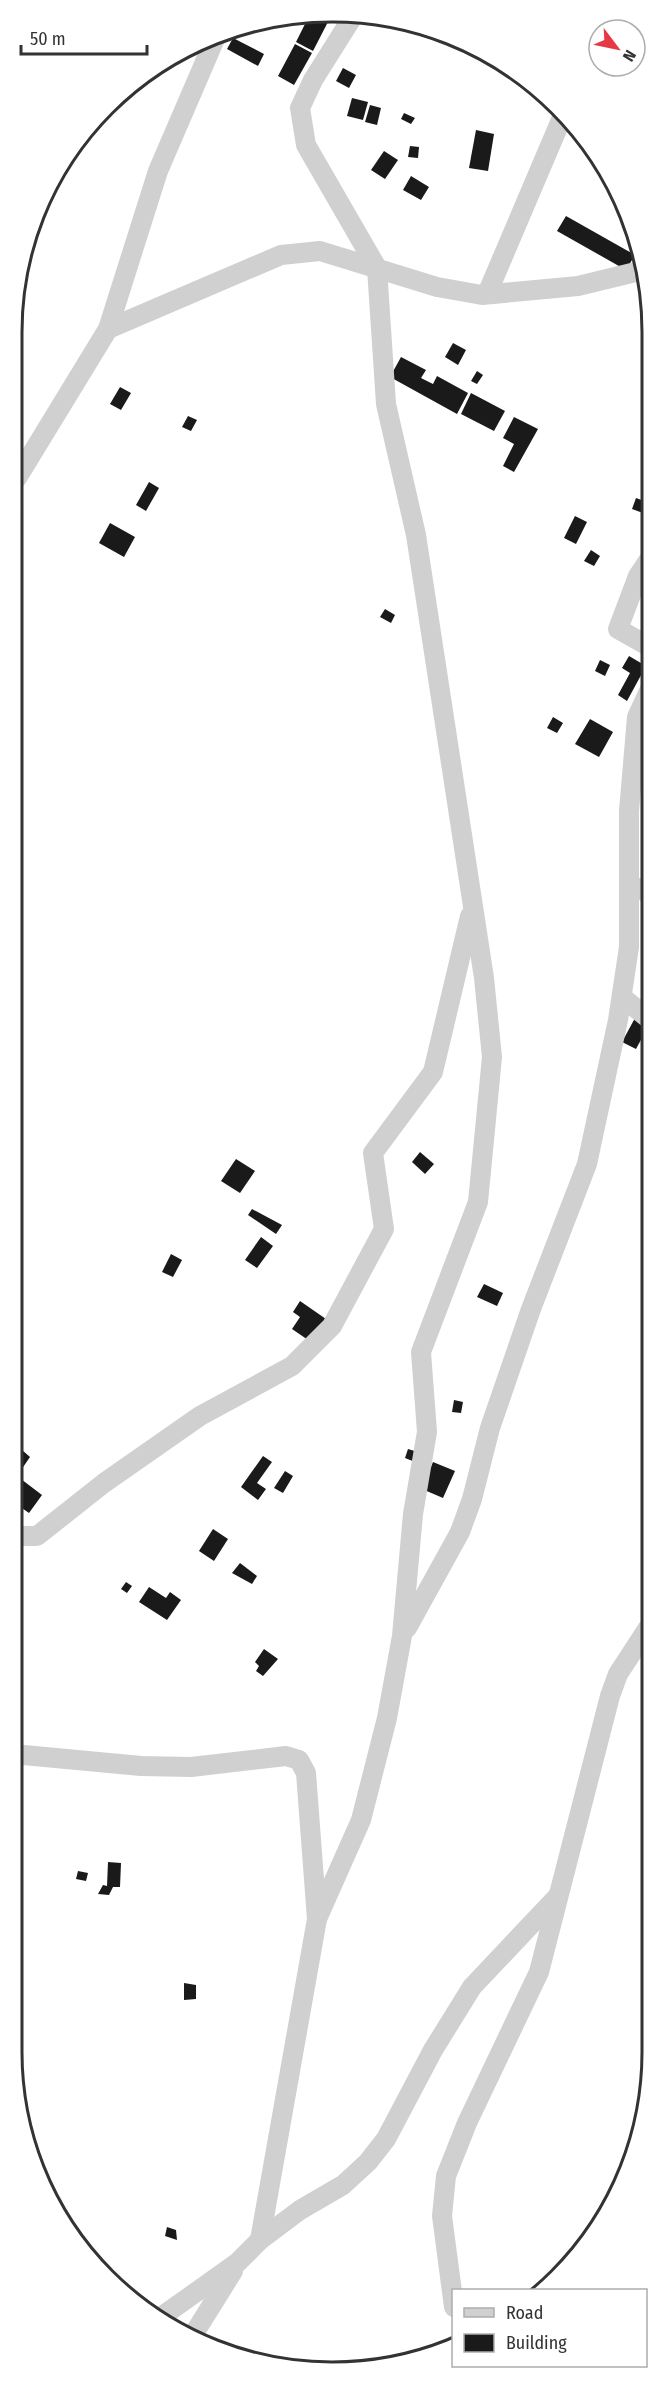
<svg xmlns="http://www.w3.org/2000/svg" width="665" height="2385" viewBox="0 0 665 2385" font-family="'Fira Sans Condensed',sans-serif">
	<rect width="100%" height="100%" fill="#fff"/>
	<!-- building -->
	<g fill="#1a1a1a">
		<polygon points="308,18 330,18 313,51 296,42"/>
		<polygon points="233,38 264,54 258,66 227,49"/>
		<polygon points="295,44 312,53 294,85 278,76"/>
		<polygon points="343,68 356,75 349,88 336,81"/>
		<polygon points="352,98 368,102 363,120 347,116"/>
		<polygon points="370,105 381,108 377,125 365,122"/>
		<polygon points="404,113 415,118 411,124 401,119"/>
		<polygon points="476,130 494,134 488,171 469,168"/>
		<polygon points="410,146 419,147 418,158 408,157"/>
		<polygon points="384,151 398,160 385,179 371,170"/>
		<polygon points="411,176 429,187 421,200 403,190"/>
		<polygon points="566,216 635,255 626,270 557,231"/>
		<polygon points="453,343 466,350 458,365 445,357"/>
		<polygon points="401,357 426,370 421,378 433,384 437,376 468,393 457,414 390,377"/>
		<polygon points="477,371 483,375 477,384 471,381"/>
		<polygon points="120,387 131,393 121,410 110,404"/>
		<polygon points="471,393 505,411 494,431 461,414"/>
		<polygon points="188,416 197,420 191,431 182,427"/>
		<polygon points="514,417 538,429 514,472 503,466 514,444 503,438"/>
		<polygon points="149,482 159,488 146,511 136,505"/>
		<polygon points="636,498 647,502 643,513 632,509"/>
		<polygon points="575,516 587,522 576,544 564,538"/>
		<polygon points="110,523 135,537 124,557 99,543"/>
		<polygon points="591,550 600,556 594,566 584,561"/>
		<polygon points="385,609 395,615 391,623 380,617"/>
		<polygon points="629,656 646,666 627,701 618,695 630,673 622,668"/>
		<polygon points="600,660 610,665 605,676 595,671"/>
		<polygon points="553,717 563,723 557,733 547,728"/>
		<polygon points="590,719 613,732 599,757 575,744"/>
		<polygon points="635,1018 649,1025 636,1049 622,1042"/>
		<polygon points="420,1152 434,1164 425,1174 412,1162"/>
		<polygon points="236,1159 255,1171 240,1193 221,1181"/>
		<polygon points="252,1209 282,1225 276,1234 248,1215"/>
		<polygon points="261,1237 273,1246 257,1268 245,1260"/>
		<polygon points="171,1254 182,1260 173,1277 162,1272"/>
		<polygon points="484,1284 503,1293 497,1306 477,1297"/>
		<polygon points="300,1301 326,1319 314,1344 292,1329 300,1317 293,1312"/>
		<polygon points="454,1400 463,1402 461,1413 452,1412"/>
		<polygon points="408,1449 418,1452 415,1462 405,1458"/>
		<polygon points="22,1450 30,1457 17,1476 14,1473 14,1460"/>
		<polygon points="263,1456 272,1462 257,1483 266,1489 258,1500 241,1487"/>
		<polygon points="433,1462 455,1471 443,1498 422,1489"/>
		<polygon points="285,1471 293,1476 283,1493 274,1488"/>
		<polygon points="17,1476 42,1495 29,1513 16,1504 14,1507 14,1479"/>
		<polygon points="213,1529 228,1539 214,1561 199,1551"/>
		<polygon points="240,1563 257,1576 252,1584 232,1573"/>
		<polygon points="126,1582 132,1586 127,1593 121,1589"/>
		<polygon points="149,1587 166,1598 170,1592 181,1600 167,1620 139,1602"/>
		<polygon points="264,1649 278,1659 263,1676 256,1671 259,1666 255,1662"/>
		<polygon points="108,1862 121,1863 120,1887 113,1887 109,1895 98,1894 103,1885 107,1886"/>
		<polygon points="78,1871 88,1873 86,1881 76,1879"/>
		<polygon points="184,1983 196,1985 196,1999 184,2000"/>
		<polygon points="167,2227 176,2230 177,2240 165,2236"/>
	</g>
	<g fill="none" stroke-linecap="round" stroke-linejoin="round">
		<!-- minor -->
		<g stroke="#d0d0d0" stroke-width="20">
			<polyline points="487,294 564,113"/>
			<polyline points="108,329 281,255 320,251 437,287 482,295 578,286 644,270"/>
			<polyline points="17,478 108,329 158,171 214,41"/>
			<polyline points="650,647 618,629 638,576 650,558"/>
			<polyline points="630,884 649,894"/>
			<polyline points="622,997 649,1019"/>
			<polyline points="14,1536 37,1536 104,1483 200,1416 292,1366 332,1326 384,1229 373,1153 433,1072 470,916"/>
			<polyline points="407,1628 460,1532 472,1499 490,1428 531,1309 587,1164 618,1020 629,947 629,811 637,717 650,689"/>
			<polyline points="13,1754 141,1766 191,1767 286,1756 299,1760 306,1773 317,1919 260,2240"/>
			<polyline points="317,1919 361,1820 387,1718 402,1636 413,1514 427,1432 421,1352 478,1202 492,1057 484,978 416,535 386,404 377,268 306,145 300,108 313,80 352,18"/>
			<polyline points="454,2307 442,2216 446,2176 467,2123 539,1972 610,1696 618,1674 648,1628"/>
			<polyline points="161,2317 237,2263 260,2240 300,2210 343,2185 368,2162 386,2139 433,2050 472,1987 558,1896"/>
			<polyline points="190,2340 233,2271"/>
		</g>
	</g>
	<!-- crop -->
	<path d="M0 0H665V2385H0ZM332 22H332A310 310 0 0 1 642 332V2052A310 310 0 0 1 332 2362H332A310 310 0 0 1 22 2052V332A310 310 0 0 1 332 22Z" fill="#fff" fill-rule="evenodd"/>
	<path fill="none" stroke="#333" stroke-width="3" d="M332 22H332A310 310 0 0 1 642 332V2052A310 310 0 0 1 332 2362H332A310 310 0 0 1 22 2052V332A310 310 0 0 1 332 22Z"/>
	<!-- legend -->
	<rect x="452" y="2289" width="195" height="78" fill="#ffffff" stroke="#adadad" stroke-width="1.5"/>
	<rect x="464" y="2308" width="30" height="9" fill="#d0d0d0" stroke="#adadad" stroke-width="1.5"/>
	<text x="506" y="2319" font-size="18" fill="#333333">Road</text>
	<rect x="464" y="2334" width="30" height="18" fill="#1a1a1a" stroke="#adadad" stroke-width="1.5"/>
	<text x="506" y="2349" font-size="18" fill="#333333">Building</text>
	<!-- north arrow -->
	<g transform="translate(617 48) rotate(122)"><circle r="28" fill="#ffffff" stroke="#adadad" stroke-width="1.5"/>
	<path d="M0-4.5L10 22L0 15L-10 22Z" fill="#e63946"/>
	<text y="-9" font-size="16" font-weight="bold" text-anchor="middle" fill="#333333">N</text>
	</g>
	<!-- scale -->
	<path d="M21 45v9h126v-9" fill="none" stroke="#333333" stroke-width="3"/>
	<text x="30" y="45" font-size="18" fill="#333333" stroke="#ffffff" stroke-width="4.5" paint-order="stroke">50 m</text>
</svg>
